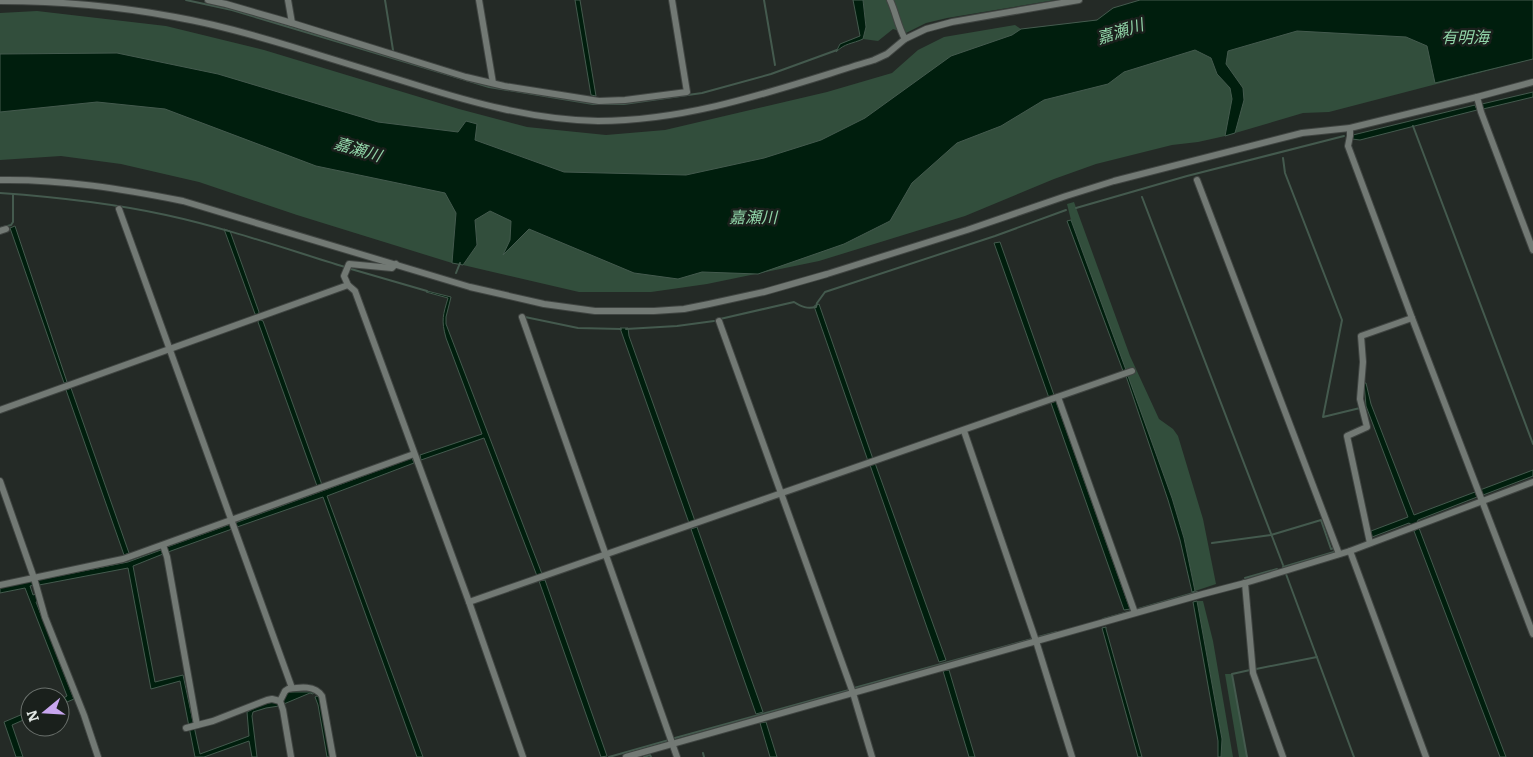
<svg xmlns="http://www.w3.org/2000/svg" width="1533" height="757" viewBox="0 0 1533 757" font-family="Literata,'Noto Sans JP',serif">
	<rect width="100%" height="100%" fill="#242a26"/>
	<!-- green -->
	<g fill="#324e3c">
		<polygon points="863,0 1055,0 947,18 926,23 906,33 893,29 878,41 863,39 866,27"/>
		<polygon points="1345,0 1520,0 1533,59 1329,112 1303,113 1225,136 1198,142 1172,145 1096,164 1054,179 965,216 819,261 707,284 651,292 579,292 463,265 477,245 475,220 486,203 528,221 952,124"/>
		<polygon points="37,11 166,26 264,50 459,109 527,127 606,135 665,130 827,92 892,73 918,50 944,37 1015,25 1021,29 1097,20 736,223 457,142 0,62 0,13"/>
		<polygon points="98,95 172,106 455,190 461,208 457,251 452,263 297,215 199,182 121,164 61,156 0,160 0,104"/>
		<polygon points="1074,202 1130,356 1159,419 1173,429 1178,436 1203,519 1216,584 1195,591 1184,538 1172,498 1071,220 1067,204"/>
		<polygon points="1197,601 1203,601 1213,641 1233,757 1221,757 1222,739"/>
		<polygon points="1225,674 1232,674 1247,757 1239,757"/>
	</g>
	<!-- water -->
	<g fill="#001e0d" stroke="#445a4e">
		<polygon points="575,0 580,0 596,96 591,95"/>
		<path d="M853,0H863L866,27L863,39C852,44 845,43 836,52L840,44L860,36Z"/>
		<polygon points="1140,0 1533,0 1533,59 1435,83 1427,46 1406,37 1297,31 1228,51 1226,64 1243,88 1244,100 1235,133 1225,136 1232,99 1230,88 1217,74 1211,58 1195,50 1124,72 1108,84 1044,100 1001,126 957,143 912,183 890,221 844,244 758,274 702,272 678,279 634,273 529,229 503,255 510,240 511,221 490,211 475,220 477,245 463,265 452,263 456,213 445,193 316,166 165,109 97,102 0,112 0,54 117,53 218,74 378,122 458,132 466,121 477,124 475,140 564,172 686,175 764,158 821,140 865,118 951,56 1012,35 1021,29 1097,20 1113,8"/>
		<polygon points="1533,92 1533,97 1483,109 1482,104"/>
		<polygon points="1475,105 1477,110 1360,140 1352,139 1353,135"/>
		<polygon points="1071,220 1126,370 1123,371 1067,221"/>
		<polygon points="15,226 67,382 64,383 10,228"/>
		<polygon points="224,229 230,231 259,312 258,315 255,314"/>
		<polygon points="1000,242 1054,395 1049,398 994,243"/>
		<path d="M427,291L451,297L446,317V324L542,574L537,576L484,438L421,460L420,455L482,434L446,338C441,320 443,315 448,298L426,292Z"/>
		<polygon points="819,304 873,459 868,461 814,306"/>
		<polygon points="259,319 263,321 322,485 317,486 258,322"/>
		<polygon points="620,328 628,328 629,336 695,521 689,523"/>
		<polygon points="1126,376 1128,376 1172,498 1184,538 1195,591 1192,592 1180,540 1168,500"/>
		<polygon points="1364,383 1366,383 1371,404 1414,515 1475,492 1477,497 1418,520 1417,523 1412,525 1409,523 1372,537 1371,531 1408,517 1366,406"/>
		<polygon points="71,388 129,553 124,555 66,390"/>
		<polygon points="1056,401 1130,609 1124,610 1051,403"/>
		<polygon points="412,458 414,463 327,496 423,757 417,757 323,497 237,527 235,523"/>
		<polygon points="875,463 946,660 939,662 870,465"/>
		<polygon points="1533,470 1533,476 1483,495 1480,490"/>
		<polygon points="231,524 232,529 168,552 167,547"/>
		<polygon points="697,527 763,712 756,714 691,529"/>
		<polygon points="1419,528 1506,757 1500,757 1414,531"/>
		<path d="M161,550L163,554L133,566L155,682L183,675L200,754L249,736L247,712C259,706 269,701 283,701L288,692H314L313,694L310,693L279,706L266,708L253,712L252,716L257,757H252L249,741L204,757H195L180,681L151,689L128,568L39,585L38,580L128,562Z"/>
		<polygon points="545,580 607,756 601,757 539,581"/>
		<polygon points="31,581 33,582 34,585 30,586 33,595 36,594 38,601 36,602 74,699 60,705 60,700 67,696 25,588 0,593 0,588"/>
		<polygon points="1197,601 1222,739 1221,757 1218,757 1218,741 1193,602"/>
		<polygon points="1106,627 1106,629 1142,757 1138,757 1102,628"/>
		<polygon points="949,670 975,757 969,757 943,671"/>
		<polygon points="317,696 321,699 330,757 327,757 318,705 315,697"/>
		<polygon points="30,711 30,717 12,725 23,757 16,757 4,722"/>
		<polygon points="766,722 777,757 770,757 760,723"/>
	</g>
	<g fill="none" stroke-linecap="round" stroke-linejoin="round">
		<!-- stream -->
		<g stroke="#445a4e" stroke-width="2">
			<polyline points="186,0 232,10 489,87 593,104 624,104 702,93 771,74 837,50"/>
			<polyline points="385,0 393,50"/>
			<polyline points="764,0 775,65"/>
			<polyline points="1413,126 1533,444"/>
			<polyline points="1283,158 1285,173 1342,320 1323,417 1360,408"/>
			<path d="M0,193C56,197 111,203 166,215C226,228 286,249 345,267"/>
			<polyline points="1142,197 1283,565"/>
			<polyline points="1076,208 1187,176 1344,136"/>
			<polyline points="0,228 11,225 13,222 13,194"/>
			<polyline points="351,269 427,291"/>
			<polyline points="456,273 460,263"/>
			<polyline points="525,317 578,328 621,329"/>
			<path d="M720,319L794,302C802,307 807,309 816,307L817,303L825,292L995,236L1066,210"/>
			<polyline points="626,329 677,326 714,321"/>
			<polyline points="1212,543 1271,535 1321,520 1331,549 1334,548"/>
			<polyline points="1283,567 1334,552"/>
			<polyline points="1286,574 1354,757"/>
			<polyline points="1245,578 1277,569"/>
			<polyline points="1138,609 1197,592"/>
			<polyline points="1103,619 1132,611"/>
			<polyline points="1038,637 1057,632"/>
			<polyline points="1256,669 1317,657"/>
			<polyline points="854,688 1032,639"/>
			<polyline points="675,738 849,690"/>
			<polyline points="703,753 704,757"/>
			<polyline points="609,757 669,740"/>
			<polyline points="644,757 650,755 651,757"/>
			<polyline points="1247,757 1232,674 1250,670"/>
		</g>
		<!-- minor casing -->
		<g stroke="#404542" stroke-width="8">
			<g id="minor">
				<polyline points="208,0 226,4 292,23 466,77 504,86 599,101 625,100 687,92 672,0"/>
				<polyline points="288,0 292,23"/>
				<polyline points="479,0 493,83"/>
				<path d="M890,0C896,13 898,27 905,39"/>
				<path d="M0,1C58,1 117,6 175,17C215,24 254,35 293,47C333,59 373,72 413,84C473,103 535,120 598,121C694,121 784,87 874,60L887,54L905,39L926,29L952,22L1079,0"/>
				<polyline points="1477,97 1481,112 1533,250"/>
				<polyline points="1350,128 1350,136 1348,146 1412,318 1533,634"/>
				<path d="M0,180C62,179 123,189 183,201L470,287L544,304L595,311H654L684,309L709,304L764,292L827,274L967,230L1066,196L1114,181L1302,133L1350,128L1477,97L1533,82"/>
				<polyline points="1197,180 1339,554"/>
				<polyline points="119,209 292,688"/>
				<polyline points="0,231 6,229"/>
				<polyline points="396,264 392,268 349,264 344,276 348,285 355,291 469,602 523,757"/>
				<polyline points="522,317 677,757"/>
				<polyline points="719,321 853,693 872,757"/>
				<polyline points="1058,397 1135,613"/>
				<polyline points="0,410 348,285"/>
				<polyline points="964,431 1036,641 1072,757"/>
				<polyline points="0,481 34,578 45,617 84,715 98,757"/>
				<polyline points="1370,543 1347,436 1367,427 1360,399 1363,362 1361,336 1412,318"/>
				<polyline points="163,545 167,557 197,725"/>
				<polyline points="1350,551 1426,757"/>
				<polyline points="1245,583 1253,673 1283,757"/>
				<polyline points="0,585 123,559 414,454"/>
				<polyline points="469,602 1132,371"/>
				<polyline points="186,728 213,721 267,700 272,699 280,701"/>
				<path d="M291,757L283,710L280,701L285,691L288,689C300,687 315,685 322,696L333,757"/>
				<polyline points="626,757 1203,594 1245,583 1350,551 1533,482"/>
			</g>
		</g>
		<!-- minor -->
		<use href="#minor" stroke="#727974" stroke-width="6"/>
	</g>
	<g text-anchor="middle" stroke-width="5" stroke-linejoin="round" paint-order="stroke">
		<!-- water labels -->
		<g font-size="16" font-style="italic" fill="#91d4a8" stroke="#1a201c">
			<text transform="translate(1120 31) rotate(-18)" y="6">嘉瀬川</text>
			<text x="1465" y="43">有明海</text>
			<text transform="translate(358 149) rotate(17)" y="6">嘉瀬川</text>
			<text x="753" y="223">嘉瀬川</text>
		</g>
	</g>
	<!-- north arrow -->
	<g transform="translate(45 712) rotate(252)"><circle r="24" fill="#1a201c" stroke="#6a706c"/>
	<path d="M0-4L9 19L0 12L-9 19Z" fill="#c8a6ef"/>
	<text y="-8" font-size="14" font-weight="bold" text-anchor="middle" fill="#e2e7e4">N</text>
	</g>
</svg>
